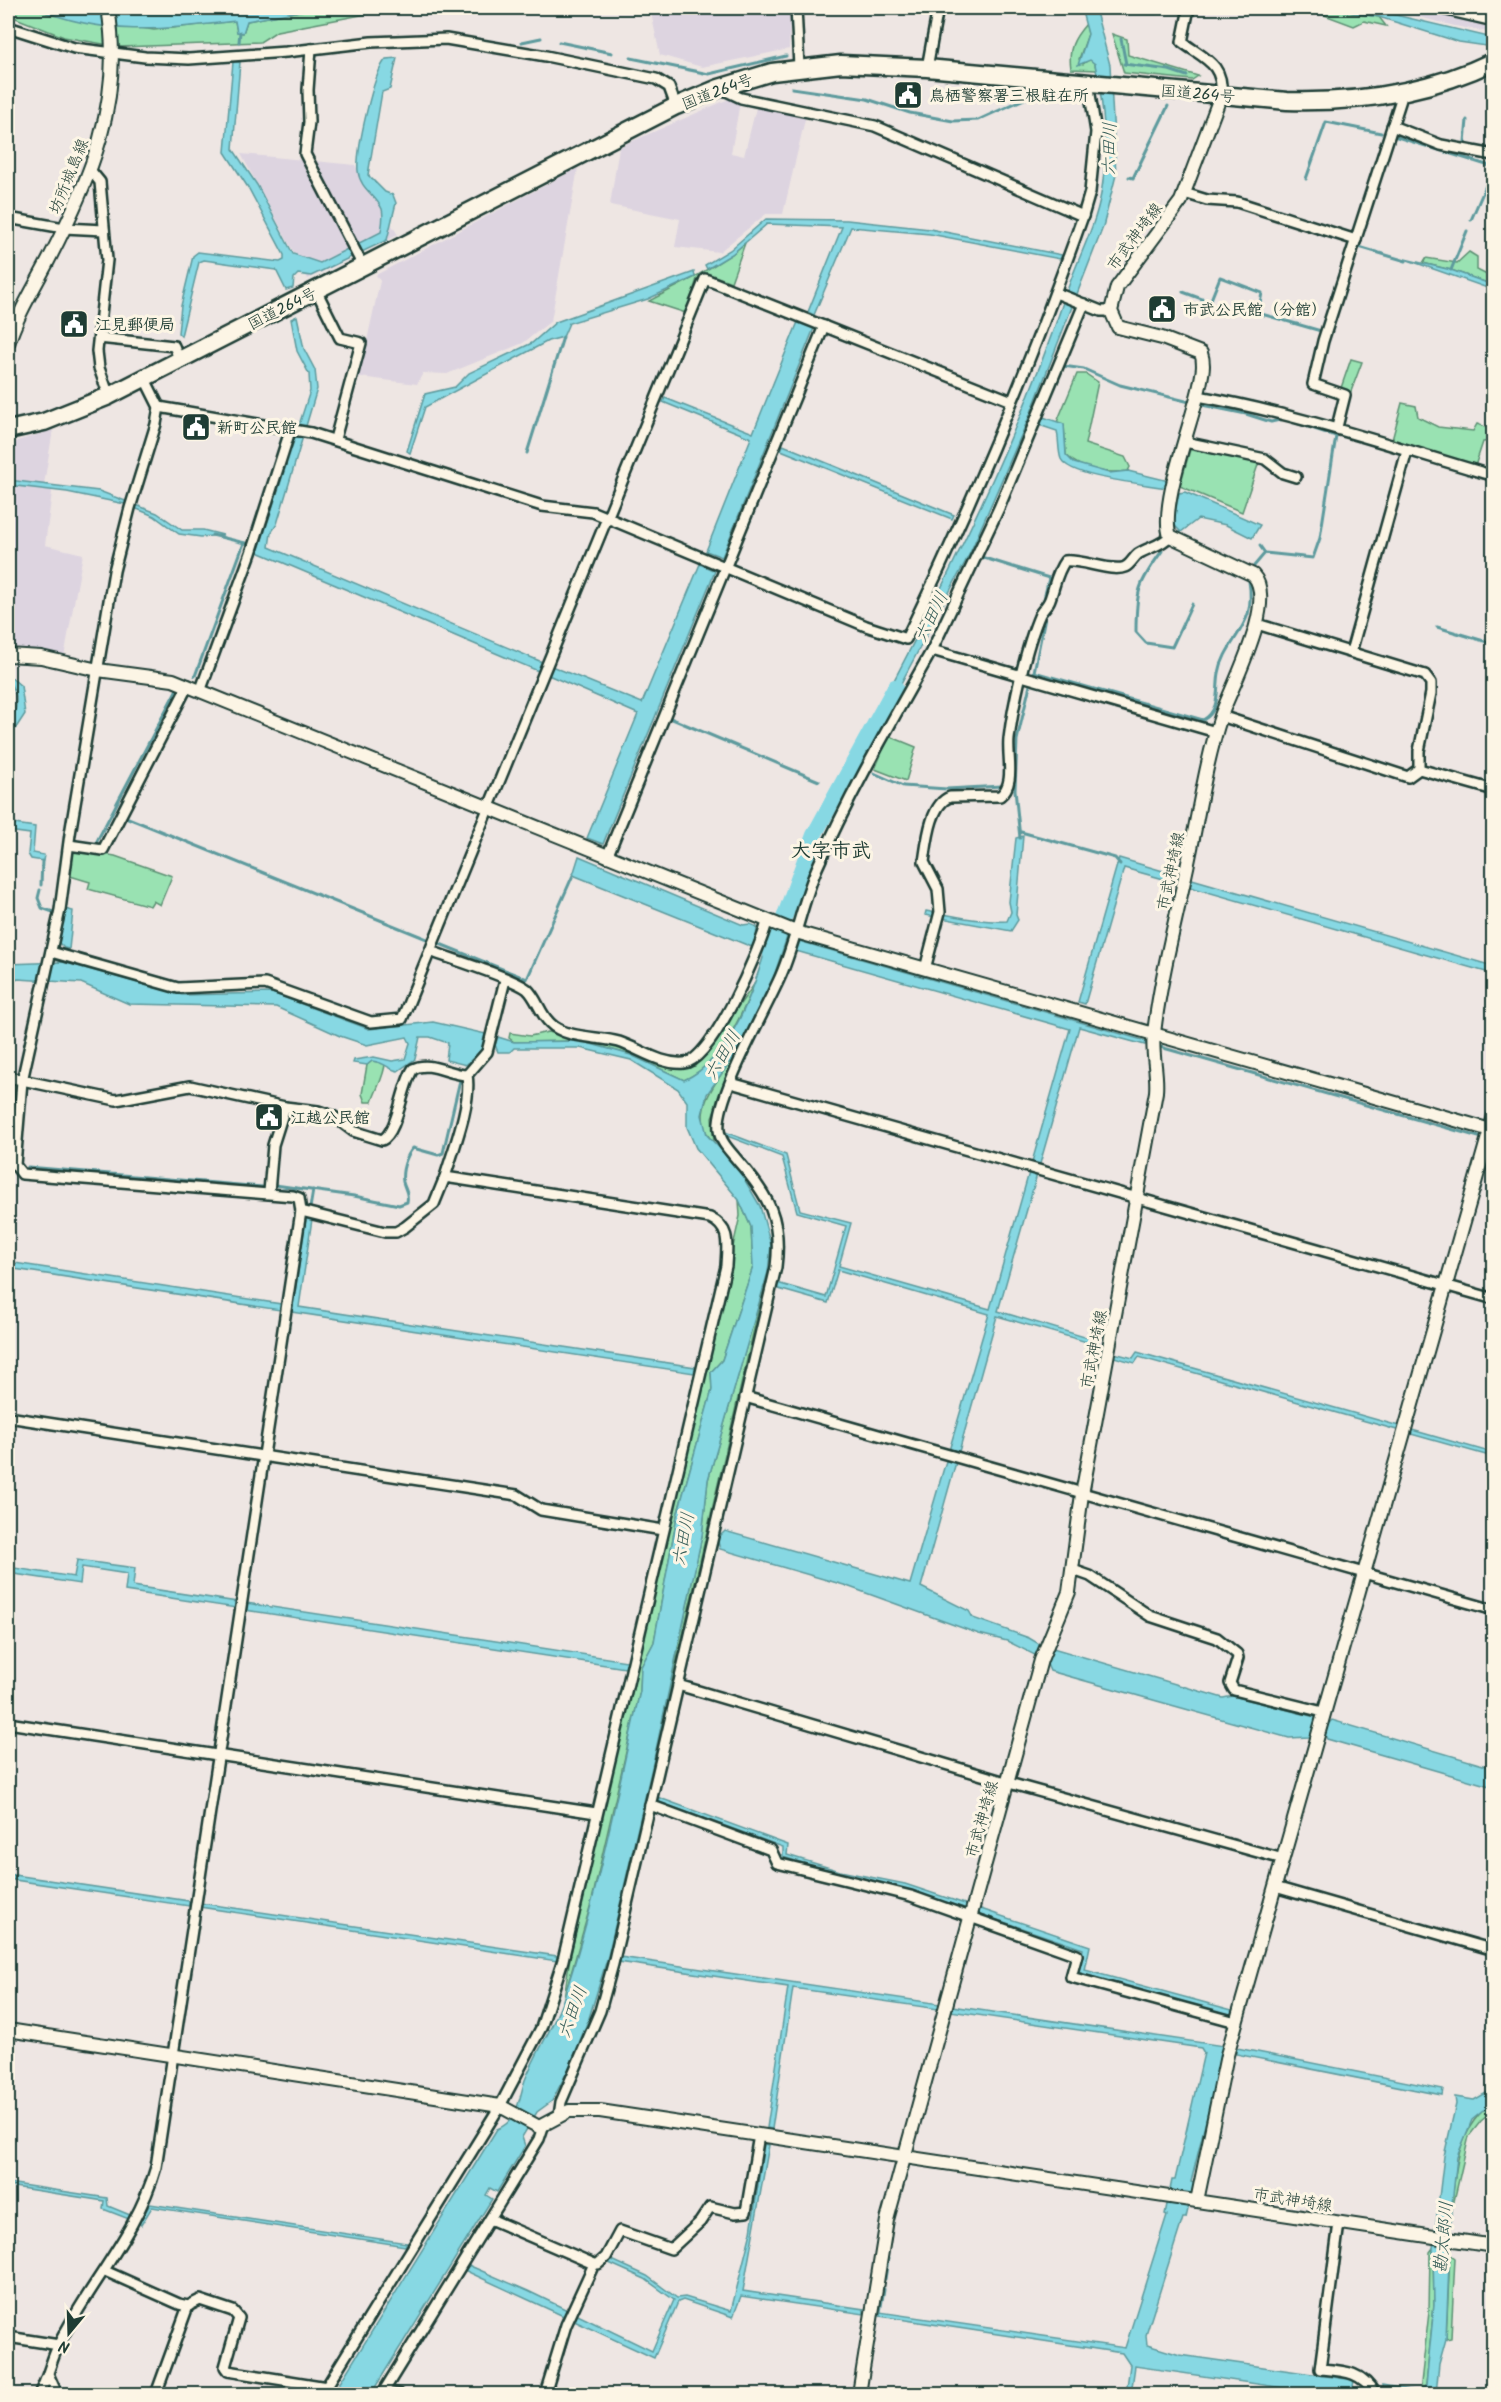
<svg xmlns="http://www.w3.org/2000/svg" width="1501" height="2402" viewBox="0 0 1501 2402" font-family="Kalam,'Klee One',sans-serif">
	<rect width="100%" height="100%" fill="#eee6e3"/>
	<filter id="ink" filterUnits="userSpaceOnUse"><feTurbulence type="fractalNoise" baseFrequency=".0167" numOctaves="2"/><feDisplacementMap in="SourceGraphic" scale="12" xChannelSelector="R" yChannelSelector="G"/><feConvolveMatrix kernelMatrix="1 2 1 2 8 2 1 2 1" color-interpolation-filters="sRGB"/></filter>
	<g filter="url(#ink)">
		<!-- built -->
		<g fill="#ddd4e0">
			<polygon points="650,8 790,8 789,49 702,67 660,55"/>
			<polygon points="1383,8 1493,8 1493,33 1455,26"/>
			<polygon points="731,98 740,102 731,153 744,156 757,104 806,115 783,214 766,214 719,252 675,247 680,219 610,205 619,147"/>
			<polygon points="241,154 355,165 398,235 308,279"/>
			<polygon points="578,168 551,321 523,343 447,374 423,373 417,384 359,377 380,281 376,275"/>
			<polygon points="53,430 44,484 53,485 45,545 83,554 64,657 8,649 8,452 17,441"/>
		</g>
		<!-- green -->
		<g fill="#99e2b2" stroke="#5c9073" stroke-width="1.5">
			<polygon points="8,8 35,8 52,15 154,30 235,21 237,32 243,33 247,21 315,8 398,8 277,31 260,42 120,47 64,37 8,15"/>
			<polygon points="1108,8 1157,8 1156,14 1109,11"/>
			<polygon points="1306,8 1324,8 1379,17 1386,26 1364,21 1354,26"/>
			<path d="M1086,24L1088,34L1079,59L1083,64L1090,59L1095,64L1096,70L1071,69C1068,49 1073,39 1086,24Z"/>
			<polygon points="1112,34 1127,39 1128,55 1198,76 1192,80 1124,73"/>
			<polygon points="745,243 731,282 707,273 697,279 686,313 649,301 695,277 732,254"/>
			<polygon points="1469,252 1477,257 1477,270 1493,278 1493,285 1451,270 1423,263 1426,258 1457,263"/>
			<polygon points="1351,359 1362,362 1350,394 1341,388"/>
			<path d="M1077,374H1086L1098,382L1085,444L1125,457L1130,467L1128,471C1107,474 1082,471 1066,455L1064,424L1057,422Z"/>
			<polygon points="1402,403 1416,406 1418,417 1438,427 1473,431 1477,424 1493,430 1490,441 1483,442 1475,466 1392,440"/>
			<polygon points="1191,446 1259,462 1242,512 1180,486"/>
			<polygon points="889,736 916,747 906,781 875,769"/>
			<polygon points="74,849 115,856 172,876 160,905 153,901 150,906 88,889 90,882 70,876"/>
			<path d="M756,982C739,1018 723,1063 684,1080L631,1055L580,1041L514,1042L509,1038L510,1033L530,1036L548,1032L616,1045L673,1068L695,1066Z"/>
			<path d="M738,1051L712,1117L714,1143C685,1113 720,1077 738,1051Z"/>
			<path d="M372,1061L385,1063C385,1075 376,1089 372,1102H365L362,1094L367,1065Z"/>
			<polygon points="739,1200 751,1227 753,1267 722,1360 711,1372 712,1390 677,1516 654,1642 641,1667 640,1691 592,1900 564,1998 570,1957 740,1216"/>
			<polygon points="765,1282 654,1759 702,1536 708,1480"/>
			<path d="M1493,2103V2111L1481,2121L1469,2136L1451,2214C1455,2174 1456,2126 1493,2103Z"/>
			<polygon points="1433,2248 1434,2305 1426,2385 1420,2392 1429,2312 1430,2252"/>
			<polygon points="1450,2254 1455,2258 1451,2338 1446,2339"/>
		</g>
		<!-- water -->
		<g fill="#87d8e3" stroke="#5d9a9d" stroke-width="1.5">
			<path d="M35,8H107L125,12L147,11L144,8H315L247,21L243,33L237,32L235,21C161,30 106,37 35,8Z"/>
			<path d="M1081,8H1095L1110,65L1116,175L1103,227L1030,415L970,553L889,706L881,705C952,571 1020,432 1068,288C1079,256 1095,227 1101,194C1109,149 1104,108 1095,64L1090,60L1078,65L1088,34Z"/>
			<polygon points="1324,8 1366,8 1493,38 1493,47 1459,42 1379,17"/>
			<path d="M397,58L390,89L382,92L368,175L385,192L393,195L396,203L387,240L311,276L298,274L294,278L293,288L286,290L276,270L204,260L199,262L181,336L178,333L181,306L193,256L198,252L280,262L284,260V255L249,189L225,152L233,62H240L233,149L257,185L293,254L320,263L381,232C382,226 384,216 382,209C376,195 360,189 358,171C356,152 373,73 386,59Z"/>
			<polygon points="766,219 847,220 930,229 1062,255 1060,259 930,234 851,227 814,315 808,312 842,227 767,224 732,254 707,269 705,265 730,250"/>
			<polygon points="1405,259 1451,270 1493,285 1493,290"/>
			<polygon points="694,272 695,277 648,299 569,323 563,337 548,341 425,407 410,453 407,451 425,394 455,387 469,373 532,343 556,322"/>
			<polygon points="297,316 304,349 315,370 317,389 277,524 271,533 269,547 542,662 538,671 258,552 310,391 309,374 297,351 291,319"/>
			<polygon points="798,322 814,328 722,557 706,551 751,438 663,402 665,398 753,433"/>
			<path d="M1043,417L1064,424L1066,455L1074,463L1109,473L1128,471L1169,481L1167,488C1147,484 1070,478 1061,459C1058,452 1059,439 1057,431L1039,425Z"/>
			<polygon points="783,445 954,515 952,519 781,450"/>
			<polygon points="8,480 99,491 157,513 182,530 203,530 223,535 201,537 179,534 154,516 125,504 67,492 8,485"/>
			<polygon points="1185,492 1260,525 1252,538 1226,525 1198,519 1181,532 1173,524 1179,493"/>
			<polygon points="700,564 715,571 603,844 587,838 638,714 546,674 549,665 642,703"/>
			<path d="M8,675L21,686L25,714L8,740C7,720 18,717 16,697C16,689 7,684 8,675Z"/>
			<polygon points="8,823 35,827 33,853 44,855 43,861 31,859 28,854 30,834 8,831"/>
			<path d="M1023,836L1016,915L1018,920L1011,931L925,915L926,911C952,915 981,923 1007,921L1011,912L1009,902L1016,838Z"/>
			<polygon points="579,856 743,925 750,924 757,927 756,939 752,947 573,875"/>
			<polygon points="1119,858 1180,876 1178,883 1124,868 1085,1004 1078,1002"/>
			<polygon points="1192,879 1493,966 1493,974 1190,887"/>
			<polygon points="65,909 73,911 69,949 64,948 59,943"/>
			<path d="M771,932L787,937L772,982L738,1051L707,1094L702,1115L707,1135L736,1165L760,1206L771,1245L768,1272L708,1480L702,1536L654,1759L608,1956L589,2018L570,2066L552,2101L537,2112L522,2137L525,2146L497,2192L490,2188L486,2195L492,2199L371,2394H333L497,2129C518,2122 519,2098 525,2080C536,2052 554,2027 564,1997C597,1898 617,1793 640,1691L641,1667L654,1642L677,1516L712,1390L711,1372L722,1360L753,1267L751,1227L739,1200L696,1148L687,1127V1102L678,1089L631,1060L580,1048H514L510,1052H498L495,1045L498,1037L514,1042L580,1041L631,1055L684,1080C735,1057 756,981 771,932Z"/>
			<polygon points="799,941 1146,1041 1145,1045 1079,1027 998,1311 1098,1341 1103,1354 1095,1351 1094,1344 997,1316 921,1587 969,1611 973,1618 1029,1638 1049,1650 1053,1648 1223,1698 1233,1696 1315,1717 1315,1724 1326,1726 1332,1720 1493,1768 1493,1787 1327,1739 1324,1733 1313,1731 1309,1737 1289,1738 1050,1671 1045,1660 1007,1641 979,1634 844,1585 720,1549 717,1539 725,1531 910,1584 989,1314 838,1270 828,1303 775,1288 777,1283 826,1297 846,1226 797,1212 782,1157 727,1136 725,1132 786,1155 800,1210 851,1223 839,1266 990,1309 1070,1029 796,951"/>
			<path d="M63,962L182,995L272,993L369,1029L433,1022L486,1034L482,1049L466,1065L446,1060L448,1043L430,1037H420L415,1059L398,1071C389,1070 387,1063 372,1061L367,1065L353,1063L354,1060L374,1057L392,1061L405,1059L410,1043L407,1037L367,1045L340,1036L276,1007L129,1004L81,983L18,979L8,984V964Z"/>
			<polygon points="306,1218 312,1219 299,1307 695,1367 694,1373 292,1312"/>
			<polygon points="8,1262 281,1304 280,1310 8,1268"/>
			<polygon points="1137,1352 1399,1426 1397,1430 1139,1357 1135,1363 1114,1357 1114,1353 1133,1358"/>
			<polygon points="1412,1430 1493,1453 1493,1457 1411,1434"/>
			<polygon points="77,1560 135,1568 133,1586 237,1602 236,1608 125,1591 127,1574 82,1567 80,1584 8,1573 8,1567 74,1577"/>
			<polygon points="246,1603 627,1661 625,1668 245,1610"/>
			<path d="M657,1797L788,1845L787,1855L840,1871L905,1884L968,1905L967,1909C906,1889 844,1876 783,1857V1847L656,1801Z"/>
			<polygon points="8,1874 189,1901 189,1906 8,1879"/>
			<polygon points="200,1903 557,1956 557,1961 200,1907"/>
			<polygon points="978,1908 1090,1946 1085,1970 1232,2010 1230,2015 1077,1974 1083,1949 977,1913"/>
			<polygon points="620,1957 940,2004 938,2009 793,1988 772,2129 767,2128 788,1987 619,1962"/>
			<polygon points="952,2006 1224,2046 1191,2182 1194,2183 1186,2218 1183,2218 1146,2335 1147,2345 1180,2355 1354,2380 1352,2394 1324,2394 1135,2366 1131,2394 1126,2394 1130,2365 1122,2353 880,2316 880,2312 1125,2348 1167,2215 1165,2214 1172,2180 1175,2180 1204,2053 1201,2048 950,2011"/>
			<polygon points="1237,2048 1443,2089 1442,2095 1236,2054"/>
			<polygon points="1493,2089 1493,2103 1472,2120 1457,2157 1451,2214 1446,2339 1439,2364 1436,2394 1383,2394 1382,2385 1420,2392 1426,2385 1434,2305 1433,2248 1444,2156 1456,2104 1455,2097 1474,2100"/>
			<polygon points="764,2144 769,2145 743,2291 864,2309 864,2314 741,2296 733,2317 683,2300 678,2302 654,2358 464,2270 468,2265 528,2291 652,2351 674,2300 645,2279 609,2263 610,2259 647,2276 677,2298 685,2297 731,2311 751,2232"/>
			<polygon points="8,2183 107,2198 108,2206 130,2215 129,2219 103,2209 104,2201 8,2186"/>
			<polygon points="150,2204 407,2243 405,2246 152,2207 141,2225 139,2223"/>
		</g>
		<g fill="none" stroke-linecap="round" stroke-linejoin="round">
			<!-- stream -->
			<g stroke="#5d9a9d" stroke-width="3">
				<polyline points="1121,39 1126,64"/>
				<polyline points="239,42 240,32"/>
				<polyline points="522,42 541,38"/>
				<polyline points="559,42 612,53"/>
				<polyline points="631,58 709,74 786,56"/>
				<polyline points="1124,64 1169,70 1187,76"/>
				<polyline points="792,88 867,99 910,113 953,121 978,120 1042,91"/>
				<polyline points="1394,136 1493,167"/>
				<polyline points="1465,142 1467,120"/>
				<polyline points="1129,177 1133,178 1168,106"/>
				<polyline points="1306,179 1326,122 1381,133"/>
				<polyline points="1471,220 1494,167"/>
				<polyline points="1359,247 1406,261"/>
				<polyline points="1451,270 1467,231"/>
				<polyline points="1183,292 1210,302 1220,277 1262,293 1258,313 1321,331 1349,244"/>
				<polyline points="1063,366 1084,369 1120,385 1190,402"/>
				<polyline points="1202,405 1246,414 1271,422 1284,419 1336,436 1320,538 1313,558 1265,553 1254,566"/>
				<polyline points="527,453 563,337"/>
				<polyline points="212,535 249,544"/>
				<polyline points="1260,546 1265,553"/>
				<path d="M1162,551C1138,584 1136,591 1136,632L1146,643L1172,647L1192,604"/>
				<polyline points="981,557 1049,578 1044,599"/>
				<path d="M1045,617L1034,672L1203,720C1221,710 1216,689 1219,673C1223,650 1241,635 1248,614C1251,602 1251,593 1249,581"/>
				<polyline points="1437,627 1494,644"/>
				<polyline points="195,676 244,543"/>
				<polyline points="670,718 819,781"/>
				<polyline points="874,773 903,786 947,789 1002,786"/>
				<polyline points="128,818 427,939"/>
				<polyline points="1021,832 1115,858 1120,864"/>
				<polyline points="1020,838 1015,790 1017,740 1030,685"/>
				<polyline points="97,841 177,689"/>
				<polyline points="41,885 42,861"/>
				<polyline points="40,890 38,898 42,908 53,912"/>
				<polyline points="440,944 527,979 573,875"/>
				<polyline points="1160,1047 1479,1137"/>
				<polyline points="28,1167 262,1187"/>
				<path d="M275,1185L354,1196L399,1205L407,1202C409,1193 405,1190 403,1182C401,1171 406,1156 413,1148L438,1155L443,1153L460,1080"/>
				<polyline points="310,1208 313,1190"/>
				<polyline points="885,2279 888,2259"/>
				<polyline points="880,2312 884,2289"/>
			</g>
			<!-- river -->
			<polyline stroke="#87d8e3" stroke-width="16" points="771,954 814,835 895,687"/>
			<!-- street casing -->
			<g stroke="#1f3d34" stroke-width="14">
				<g id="street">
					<polyline points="796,8 799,67"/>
					<path d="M1189,8L1182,42C1205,59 1224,64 1221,95"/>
					<polyline points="1438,8 1494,21"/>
					<polyline points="8,27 74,48 145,57 189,59 286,52 371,42 446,39 546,56 656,79 669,87 676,106"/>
					<polyline points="311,49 308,90 309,122 305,154 363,266"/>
					<polyline points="927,68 938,8"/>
					<polyline points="722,89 741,98 875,126 1083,216"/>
					<polyline points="1392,126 1441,145 1494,155"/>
					<polyline points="91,171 100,182 107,260 97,351 99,368 109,396"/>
					<polyline points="1184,193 1207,200 1237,202 1356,240"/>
					<polyline points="8,218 64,228 104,230"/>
					<polyline points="316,290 340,338 361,343 335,439"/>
					<polyline points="1056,293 1101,311 1111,311"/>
					<polyline points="1084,304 999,508 932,650 1216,732"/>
					<polyline points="99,338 174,346 180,361"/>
					<path d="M1198,396C1299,414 1395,447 1494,476"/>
					<path d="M159,407L311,433L542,506L593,512L866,626L906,639C973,502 1032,360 1083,216L1090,192L1096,132L1088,82"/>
					<polyline points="1337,427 1345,395 1313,384 1323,341 1403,93"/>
					<polyline points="1185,442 1265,459 1283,473 1296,477"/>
					<polyline points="1257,624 1425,675 1431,683 1431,693 1419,751 1419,769"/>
					<polyline points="1351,652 1407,451"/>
					<polyline points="201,689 251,553 290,431"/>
					<polyline points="1221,716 1408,777 1419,769"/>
					<polyline points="1419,769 1494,790"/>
					<polyline points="69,845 103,850 188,685"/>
					<polyline points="607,857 824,326"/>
					<path d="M430,951C451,959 511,977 527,989C537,998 540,1014 550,1023C565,1039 599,1036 619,1042C640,1049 661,1065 684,1063C712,1061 760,949 767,922"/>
					<polyline points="51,952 178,988 265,984 371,1022 402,1019 705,279 1012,401"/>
					<path d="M925,969L940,912L938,889L924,862C927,843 930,804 950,797L1000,796C1016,784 1007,757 1009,739C1013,705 1026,646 1040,614C1043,609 1048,605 1050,599C1055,586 1056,573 1065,561C1082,559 1112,573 1125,567C1131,564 1133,558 1138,554C1149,547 1161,546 1170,536"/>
					<path d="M8,1077L116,1100L190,1086L285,1107L318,1111L333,1116L353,1131L382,1140C398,1132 402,1085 413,1069C430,1060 449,1075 467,1075"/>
					<polyline points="731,1083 1494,1299"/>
					<path d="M445,1177C453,1150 472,1103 467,1075L487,1052L505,980"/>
					<polyline points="269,1192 273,1145 285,1107"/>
					<path d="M301,1211L385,1232H396L405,1227L434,1204L445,1177L710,1218C731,1228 727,1245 726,1266L563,1960L541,2028L500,2106L322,2394"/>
					<polyline points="745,1397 1494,1610"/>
					<polyline points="8,1417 517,1495 541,1510 663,1530"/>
					<polyline points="1073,1570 1090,1576 1150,1616 1217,1638 1237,1654 1238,1658 1230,1683 1234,1690 1323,1712"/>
					<polyline points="678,1685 1009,1783 1283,1859"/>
					<polyline points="8,1723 596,1813"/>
					<polyline points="650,1805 771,1850 777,1863 911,1896 1077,1955 1071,1977 1236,2022"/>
					<polyline points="1275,1887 1494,1950"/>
					<path d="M559,2116L561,2102L600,2011L613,1964L776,1267C782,1219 769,1196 738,1161C731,1152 720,1142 719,1130C715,1097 766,1010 781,975C796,940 802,903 817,868C850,793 892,721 932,650"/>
					<polyline points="490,2219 594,2264 598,2264 606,2257 620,2231 671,2249 700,2222 710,2207 735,2213 746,2212 759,2135"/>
					<path d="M1339,2223L1320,2369C1344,2371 1362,2371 1375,2394"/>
					<polyline points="105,2271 179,2304 188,2306 200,2300 233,2311 239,2318 225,2367 228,2371 327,2387"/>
					<polyline points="8,2337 59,2345"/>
					<polyline points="49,2376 57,2394"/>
					<polyline points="383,2392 399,2394"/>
					<path d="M39,2394C48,2378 51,2360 59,2344C89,2284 138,2232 156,2167L301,1211L299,1198L293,1196L22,1174L15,1165L22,1081L60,910L70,834L114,571L130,508L156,424L159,407L145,379"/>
					<polyline points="156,2394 188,2306"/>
					<polyline points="382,2394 539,2139 543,2127"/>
					<polyline points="545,2394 566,2325 594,2264"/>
				</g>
			</g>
			<!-- secondary casing -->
			<g stroke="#1f3d34" stroke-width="16">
				<g id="secondary">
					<path d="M8,344C17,315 34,288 48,261C90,180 124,102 108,8"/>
					<polyline points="8,655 41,657 98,670 173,680 796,932 1494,1131"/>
					<polyline points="8,2030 500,2106 539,2127 569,2111 600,2111 1494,2246"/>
					<polyline points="1197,2201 1227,2055 1494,1116"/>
					<path d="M859,2394L887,2220L1041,1660L1069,1592L1082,1494L1156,1092C1158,1072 1151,1053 1154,1033C1161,974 1177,916 1189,858C1199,811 1206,761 1221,716C1232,685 1278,601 1253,575L1170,536C1159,506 1193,420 1200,385C1202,375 1205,364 1201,353L1162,338L1118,327L1111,311L1117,287L1181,201L1221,95"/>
				</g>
			</g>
			<!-- highway casing -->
			<g stroke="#1f3d34" stroke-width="21">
				<path id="highway" d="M8,430L44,422L109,396L676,106L719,88L772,72L841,64L927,68L1287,101C1359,103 1428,93 1494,61"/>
			</g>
			<!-- street -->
			<use href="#street" stroke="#fcf5e5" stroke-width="9"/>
			<!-- secondary -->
			<use href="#secondary" stroke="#fcf5e5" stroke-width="12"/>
			<!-- highway -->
			<use href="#highway" stroke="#fcf5e5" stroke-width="16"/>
		</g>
	</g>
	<!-- icons -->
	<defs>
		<g id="civic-square" transform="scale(1.5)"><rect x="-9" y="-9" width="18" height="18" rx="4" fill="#1f3d34" stroke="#fcf5e5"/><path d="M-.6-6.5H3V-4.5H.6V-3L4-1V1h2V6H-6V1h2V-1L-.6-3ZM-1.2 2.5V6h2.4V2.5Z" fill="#fff"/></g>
	</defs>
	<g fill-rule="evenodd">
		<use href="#civic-square" x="908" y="95"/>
		<use href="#civic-square" x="1162" y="309"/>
		<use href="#civic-square" x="74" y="324"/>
		<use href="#civic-square" x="196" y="427"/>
		<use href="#civic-square" x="269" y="1117"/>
	</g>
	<g text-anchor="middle" stroke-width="6" stroke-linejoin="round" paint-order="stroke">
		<!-- street labels -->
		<g font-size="16" fill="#1f3d34" stroke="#fcf5e5">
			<text transform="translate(717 91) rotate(-21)" y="6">国道264号</text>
			<text transform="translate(1198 93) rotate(5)" y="6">国道264号</text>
			<text transform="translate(68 176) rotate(-68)" y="6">坊所城島線</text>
			<text transform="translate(1134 236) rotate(-53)" y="6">市武神埼線</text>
			<text transform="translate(282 308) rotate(-27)" y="6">国道264号</text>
			<text transform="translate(1170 871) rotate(-78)" y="6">市武神埼線</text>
			<text transform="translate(1093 1349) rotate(-79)" y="6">市武神埼線</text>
			<text transform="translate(981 1819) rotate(-74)" y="6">市武神埼線</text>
			<text transform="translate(1293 2199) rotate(9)" y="6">市武神埼線</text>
		</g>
		<!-- poi labels -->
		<g font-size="16" font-weight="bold" fill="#1f3d34" stroke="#fcf5e5" text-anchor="start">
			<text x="929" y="101">鳥栖警察署三根駐在所</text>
			<text x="1183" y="315">市武公民館（分館）</text>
			<text x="95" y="330">江見郵便局</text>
			<text x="217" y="433">新町公民館</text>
			<text x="290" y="1123">江越公民館</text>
		</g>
		<!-- water labels -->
		<g font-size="18" font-style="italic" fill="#345c57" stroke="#fcf5e5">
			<text transform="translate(1109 149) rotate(-89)" y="6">六田川</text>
			<text transform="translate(931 617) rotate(-64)" y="6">六田川</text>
			<text transform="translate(722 1055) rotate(-60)" y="6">六田川</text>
			<text transform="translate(683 1539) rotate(-79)" y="6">六田川</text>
			<text transform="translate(572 2012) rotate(-70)" y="6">六田川</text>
			<text transform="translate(1443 2237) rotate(-85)" y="6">勘太郎川</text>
		</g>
		<!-- quarter labels -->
		<g font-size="20" font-weight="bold" fill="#1f3d34" stroke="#fcf5e5">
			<text x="831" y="857">大字市武</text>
		</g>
	</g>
	<!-- margin -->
	<rect width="1501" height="2402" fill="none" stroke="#fcf5e5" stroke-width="30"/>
	<rect x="15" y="15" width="1471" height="2372" fill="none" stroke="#1f3d34" stroke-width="2" filter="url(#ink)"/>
	<!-- north arrow -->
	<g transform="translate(69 2333) rotate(199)" stroke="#fcf5e5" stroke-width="4.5" paint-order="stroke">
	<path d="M0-4.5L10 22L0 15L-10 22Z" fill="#1f3d34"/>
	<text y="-9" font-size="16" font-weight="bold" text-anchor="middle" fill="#1f3d34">N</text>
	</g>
</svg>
